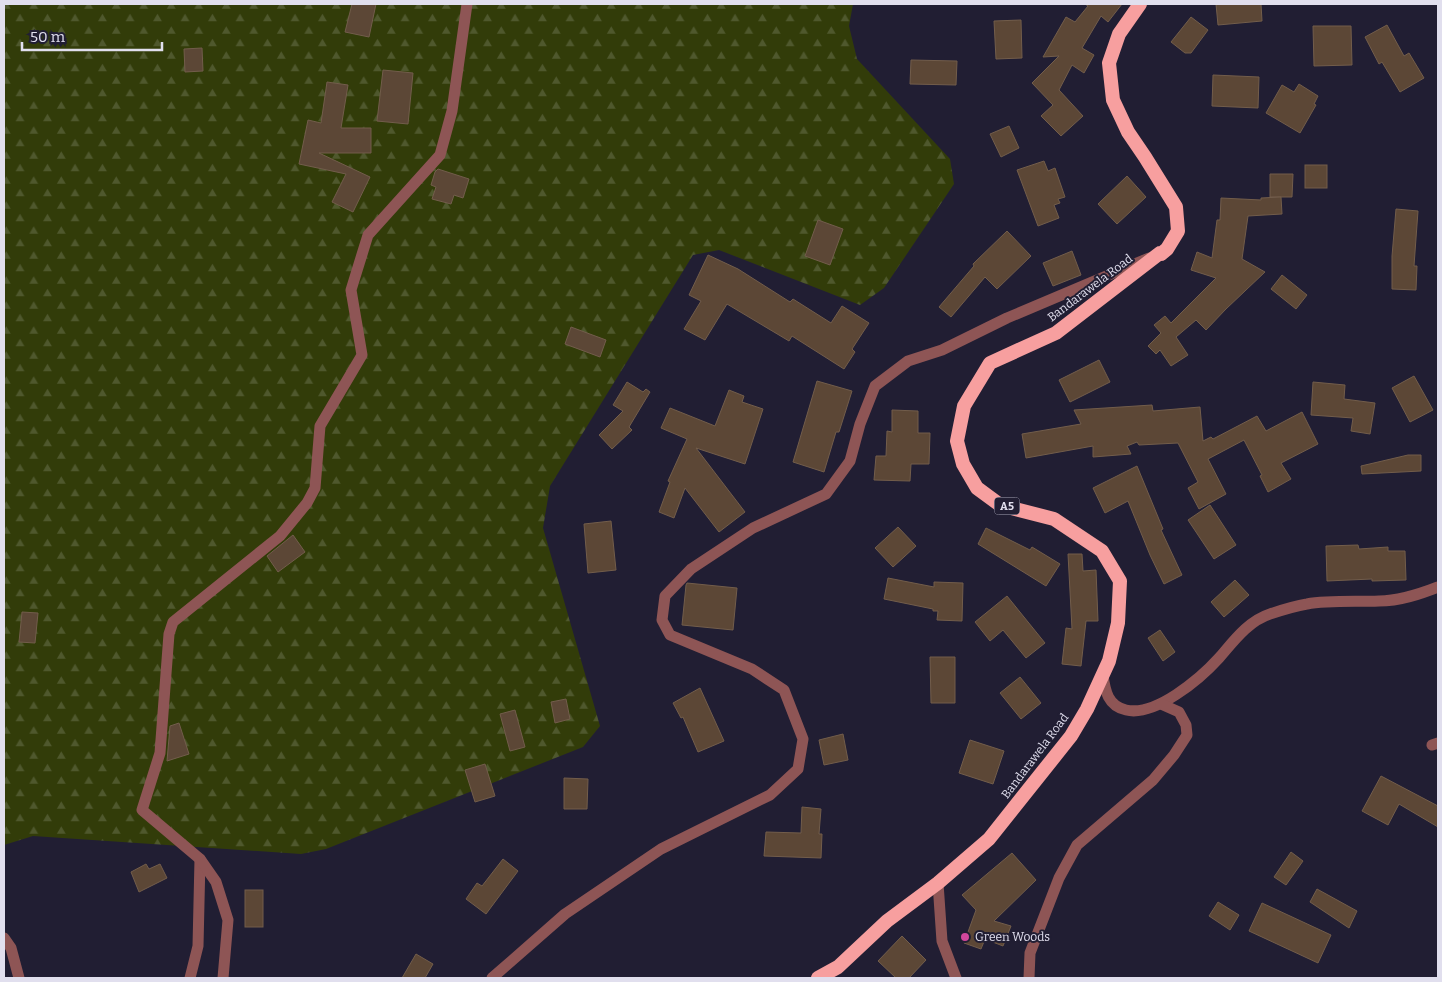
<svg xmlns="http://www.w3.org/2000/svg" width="1442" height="982" viewBox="0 0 1442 982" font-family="Bitter,serif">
	<defs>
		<pattern id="forest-firs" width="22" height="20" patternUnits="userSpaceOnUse" patternTransform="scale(1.25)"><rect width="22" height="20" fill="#323c09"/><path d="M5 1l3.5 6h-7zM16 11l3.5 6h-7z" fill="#4f582d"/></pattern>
	</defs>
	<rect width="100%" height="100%" fill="#211e33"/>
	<!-- forest -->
	<polygon fill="url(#forest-firs)" points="4,4 853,4 849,26 857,59 950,159 954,184 884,288 860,305 719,250 693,255 550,486 543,528 600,726 583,747 326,849 301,854 33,836 4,845"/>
	<!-- building -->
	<g fill="#5c4736" stroke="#725d4b">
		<polygon points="352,4 376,4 369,37 345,32"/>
		<polygon points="1085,4 1122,4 1108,22 1101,16 1082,48 1094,55 1084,73 1072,65 1059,90 1083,116 1061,136 1041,116 1053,105 1032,83 1059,56 1043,57 1066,17 1075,22 1088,6"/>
		<polygon points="1216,4 1261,4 1262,21 1218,25"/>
		<polygon points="1191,17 1208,30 1191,53 1185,53 1171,42"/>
		<polygon points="1021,20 1022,58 996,59 994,21"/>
		<polygon points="1387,25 1404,56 1409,53 1424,78 1400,92 1382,62 1379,64 1365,37"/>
		<polygon points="1313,26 1351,26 1352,65 1314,66"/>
		<polygon points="202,48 203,71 185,72 184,49"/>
		<polygon points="911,60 957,61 956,85 910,84"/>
		<polygon points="383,70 413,73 408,124 377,121"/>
		<polygon points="1213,75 1259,77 1258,108 1212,106"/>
		<polygon points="327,82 348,85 341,128 371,128 371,153 319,153 370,177 353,212 332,202 346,174 299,164 308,120 321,123"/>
		<polygon points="1299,84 1318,96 1314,104 1316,105 1300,133 1266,113 1282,85 1294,92"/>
		<polygon points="1009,126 1019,148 1001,157 990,134"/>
		<polygon points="1044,161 1048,171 1055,168 1065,197 1058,199 1060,203 1054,205 1059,218 1038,226 1017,170"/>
		<rect x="1305" y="165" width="22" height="23"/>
		<polygon points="438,169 469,179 463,198 454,195 451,204 432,199 436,187 431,185 435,172"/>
		<polygon points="1270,174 1293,174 1292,197 1270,197"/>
		<polygon points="1127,176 1146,197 1117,224 1098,204"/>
		<polygon points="1281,197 1282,214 1248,216 1242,259 1265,272 1226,309 1206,330 1196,320 1176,337 1188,355 1171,366 1160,350 1156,354 1148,346 1161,333 1154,325 1165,316 1171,323 1216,278 1191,270 1197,252 1212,258 1217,220 1220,220 1221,198 1261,200 1261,198"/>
		<polygon points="1396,209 1418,211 1414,266 1417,266 1416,290 1392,289 1392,256"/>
		<polygon points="818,220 843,229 830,265 805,256"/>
		<polygon points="1007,231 1031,256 997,289 985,277 951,317 939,307 974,266 973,264"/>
		<polygon points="1072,251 1081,275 1053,286 1043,263"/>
		<polygon points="708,255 738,269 790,302 793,299 831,323 842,306 869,323 852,349 855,352 844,369 792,336 789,341 727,304 705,340 684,329 701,301 689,295"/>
		<polygon points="1282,275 1307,295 1296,309 1271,289"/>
		<polygon points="571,327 606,340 600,357 565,344"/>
		<polygon points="1099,360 1110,382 1070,402 1059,380"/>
		<polygon points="1414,376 1433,410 1410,422 1392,388"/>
		<polygon points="817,381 852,391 839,432 836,432 824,472 793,462"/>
		<polygon points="627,382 643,392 646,389 650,392 629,427 632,430 612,449 599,435 623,411 613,405"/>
		<polygon points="1313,382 1345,385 1344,399 1375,403 1370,434 1351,431 1353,418 1311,415"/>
		<polygon points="729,390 744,396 742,402 763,409 745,464 696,448 745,512 719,532 685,488 674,518 659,512 670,482 668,481 687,439 661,428 670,408 715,426"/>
		<polygon points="1152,405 1153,411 1200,407 1203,441 1211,437 1213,439 1257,416 1266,431 1302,412 1318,444 1281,463 1291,479 1268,492 1260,476 1262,475 1244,440 1208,459 1226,494 1199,509 1188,488 1198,482 1178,443 1139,445 1137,442 1127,446 1131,454 1093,457 1093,446 1026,458 1022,434 1081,424 1074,410"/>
		<polygon points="892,410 918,411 918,433 930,433 929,464 911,464 910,481 874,480 876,456 886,456 887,431 892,432"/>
		<polygon points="1408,455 1421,455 1421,471 1362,474 1361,466"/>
		<polygon points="1137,466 1163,529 1161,530 1182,575 1164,584 1150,555 1128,501 1105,513 1093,488"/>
		<polygon points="1210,505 1236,545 1214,559 1188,520"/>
		<polygon points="611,521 616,570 588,573 584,524"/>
		<polygon points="898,527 916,546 893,567 875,548"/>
		<polygon points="986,528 1030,550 1032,547 1060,564 1046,586 978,544"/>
		<polygon points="293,535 305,552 278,572 267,556"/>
		<polygon points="1358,545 1359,549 1388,547 1388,551 1405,551 1406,580 1372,581 1372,579 1327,581 1326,546"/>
		<polygon points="1068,554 1082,554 1083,571 1096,570 1098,621 1086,621 1081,666 1062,664 1066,628 1072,629"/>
		<polygon points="888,578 934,587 934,582 963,583 962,621 937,620 938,611 933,611 933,609 884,599"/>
		<polygon points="1235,580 1249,595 1224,617 1211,602"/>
		<polygon points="687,583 737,588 733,630 682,625 686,585"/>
		<polygon points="1007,596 1045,643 1026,658 1003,630 990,641 975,622"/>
		<polygon points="22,612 38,613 35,643 19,642"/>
		<polygon points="1160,630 1175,652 1163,661 1148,638"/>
		<polygon points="930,657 955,657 955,703 931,703"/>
		<polygon points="1020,677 1041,703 1021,719 1000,693"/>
		<polygon points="700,688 724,741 698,752 683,717 681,718 673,703"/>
		<polygon points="566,699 570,719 555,723 551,702"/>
		<polygon points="515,710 525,747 510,751 500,714"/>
		<polygon points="179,723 189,754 167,761 170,726"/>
		<polygon points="843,734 848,760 824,765 819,740"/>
		<polygon points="970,740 1004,751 993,784 959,773"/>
		<polygon points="485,764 495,796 475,802 465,770"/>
		<polygon points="1381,776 1438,806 1438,827 1399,804 1388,825 1362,811"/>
		<polygon points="564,778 588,779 587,809 564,809"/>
		<polygon points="802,807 821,809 819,834 822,834 821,858 764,856 766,832 801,833"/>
		<polygon points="1291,852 1303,861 1286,885 1274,877"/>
		<polygon points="1012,853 1036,880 994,921 1011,926 1003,946 985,939 981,949 964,943 976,910 962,895"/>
		<polygon points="503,859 518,871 486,914 466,899 477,883 482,886"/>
		<polygon points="146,864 149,869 160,864 167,878 139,892 131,872"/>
		<polygon points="1317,889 1357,911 1349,928 1310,902"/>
		<rect x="245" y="890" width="18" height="37"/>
		<polygon points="1218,902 1239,915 1230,930 1209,916"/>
		<polygon points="1262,903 1331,935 1318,963 1249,931"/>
		<polygon points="902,936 926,960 909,978 896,978 878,961"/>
		<polygon points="416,954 433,964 425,978 402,978"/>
	</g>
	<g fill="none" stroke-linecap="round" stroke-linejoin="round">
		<!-- service -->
		<g stroke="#8e5555" stroke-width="11">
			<path d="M1103,675C1105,691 1108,706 1126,710C1155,717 1200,679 1219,658C1233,642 1248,621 1270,614C1282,610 1295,606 1307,604C1328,600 1357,602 1379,601C1400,601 1420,594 1438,587"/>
			<polyline points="1432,745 1438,743"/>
			<polyline points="938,883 942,941 956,978"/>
			<polyline points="4,938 11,948 19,978"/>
			<polyline points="190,978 198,946 200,859"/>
			<polyline points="223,978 228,920 216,882 200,859 142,810 160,753 169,634 173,622 280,536 307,503 315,488 320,426 362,355 351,290 368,235 440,155 452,111 467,4"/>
			<polyline points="492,978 565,914 661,849 770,795 798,769 803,739 784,690 752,669 670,635 662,620 665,596 691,569 753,528 826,494 850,461 860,424 875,386 908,361 942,350 1007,318 1149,258"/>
			<polyline points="1029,978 1030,953 1059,878 1077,845 1153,780 1174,755 1187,735 1186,725 1179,712 1161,704"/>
		</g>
		<!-- trunk -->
		<polyline stroke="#f79f9f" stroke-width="14" points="818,978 838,967 887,921 938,883 989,839 1071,736 1087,709 1109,661 1118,623 1120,581 1102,551 1054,519 1000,505 977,488 963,464 957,441 964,406 990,363 1056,333 1160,253 1161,254 1167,249 1178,231 1176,207 1145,157 1128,132 1113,100 1109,63 1119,34 1140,4"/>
	</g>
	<!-- markers -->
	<circle fill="#d1479c" stroke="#211e33" stroke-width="2" cx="965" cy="937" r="5"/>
	<g text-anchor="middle" stroke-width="4" stroke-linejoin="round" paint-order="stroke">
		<!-- shield labels -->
		<rect fill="#211e33" stroke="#a7a5b6" stroke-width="1" x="994.5" y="497.5" width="25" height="17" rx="4"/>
		<g font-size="11" font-weight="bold" fill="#e1dfee">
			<text x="1007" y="510">A5</text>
		</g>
		<!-- street labels -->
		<g font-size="12" fill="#e1dfee" stroke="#211e33">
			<text transform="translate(1090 288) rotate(-37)" y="4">Bandarawela Road</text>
			<text transform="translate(1035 756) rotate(-53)" y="4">Bandarawela Road</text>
		</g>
		<!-- poi labels -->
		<g font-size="12" fill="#e1dfee" stroke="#211e33" text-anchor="start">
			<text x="975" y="941">Green Woods</text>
		</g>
	</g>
	<!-- border -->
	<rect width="1442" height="982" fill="none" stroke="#e1dfee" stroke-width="10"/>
	<!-- scale -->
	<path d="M22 42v8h140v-8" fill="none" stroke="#e1dfee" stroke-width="2.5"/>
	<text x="30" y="42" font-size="15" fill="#e1dfee" stroke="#211e33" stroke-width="4" paint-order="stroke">50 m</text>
</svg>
